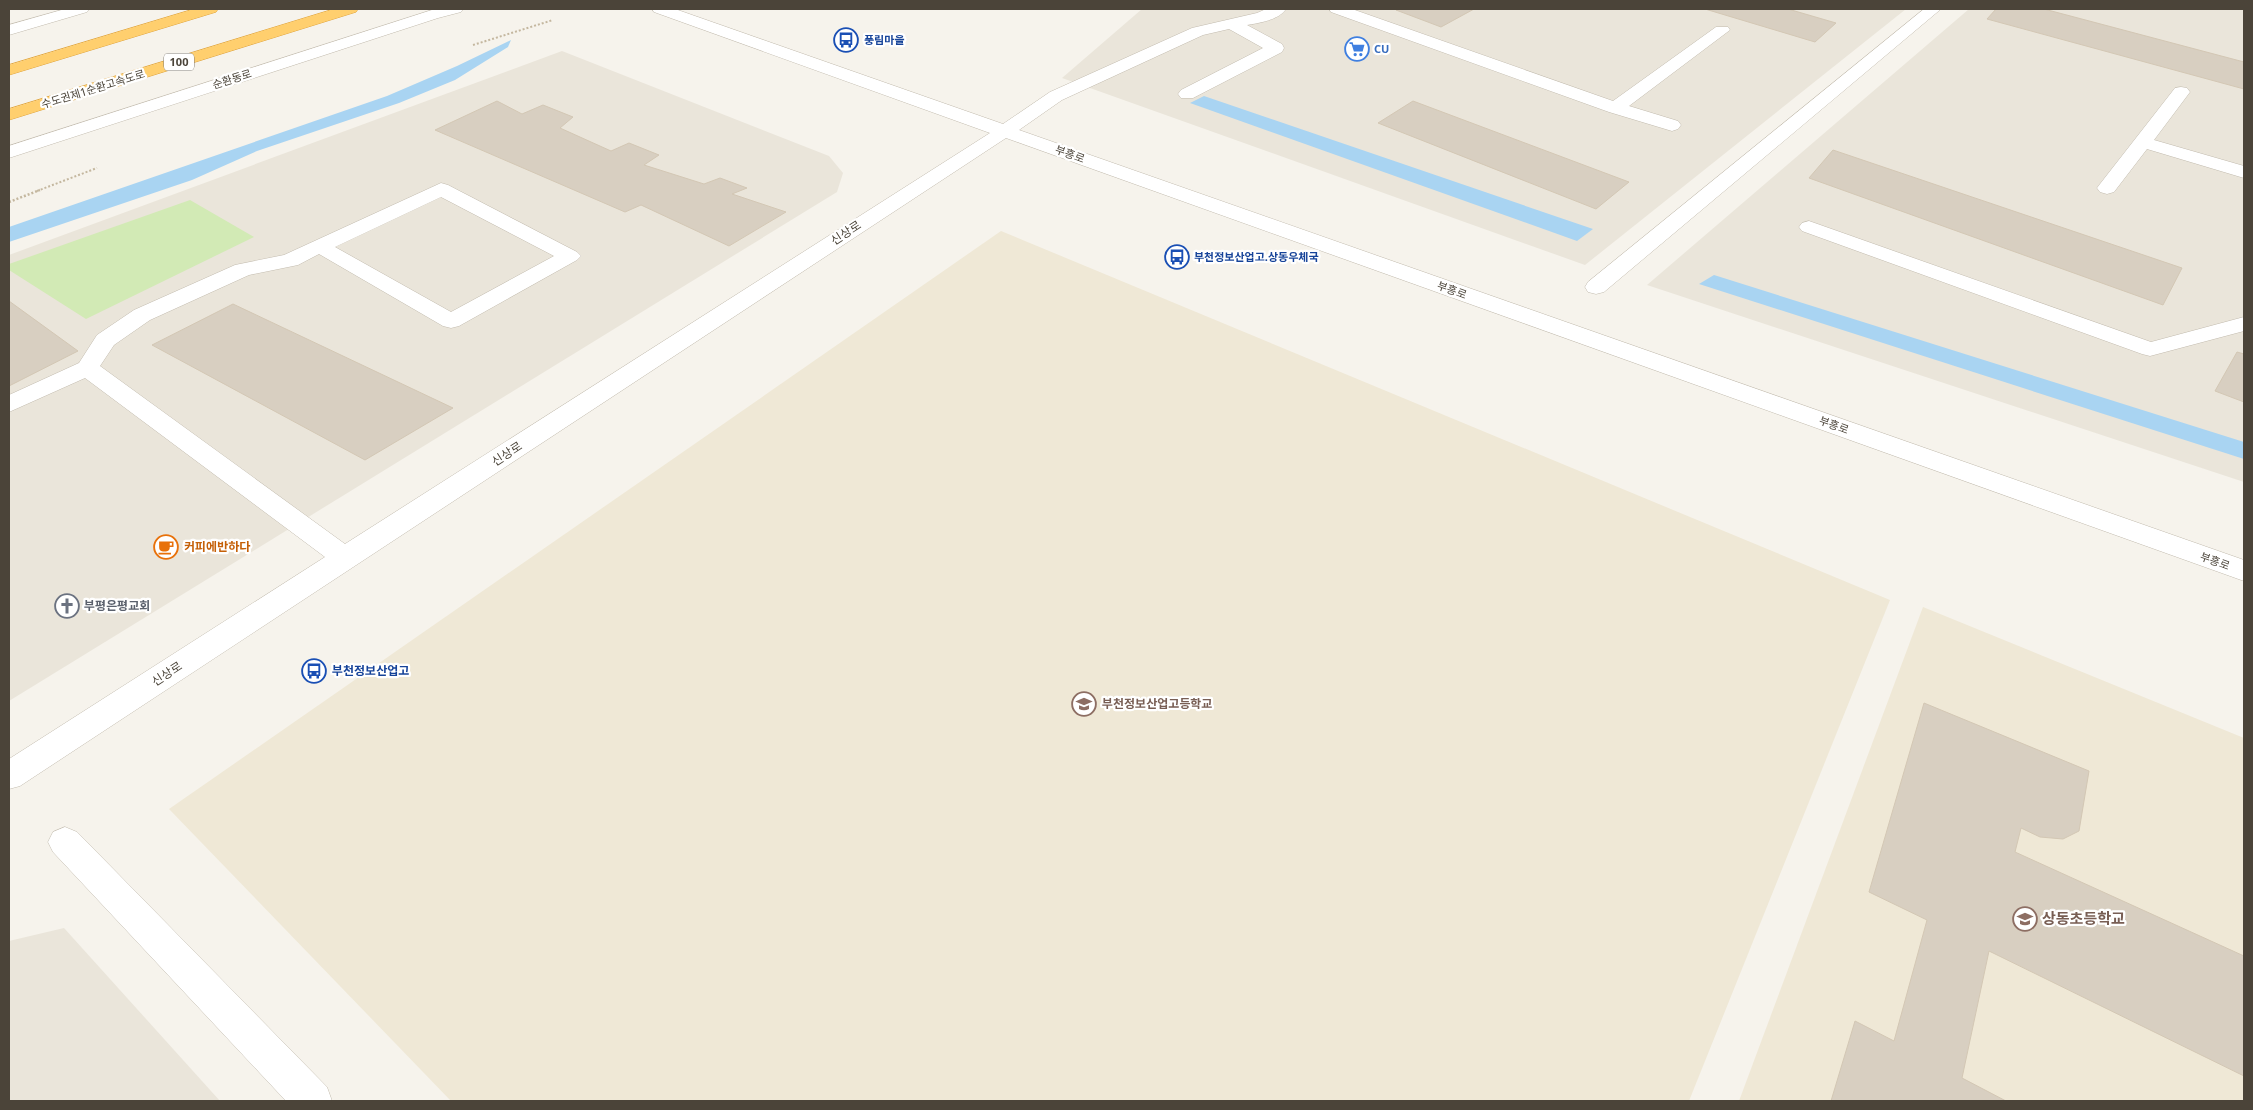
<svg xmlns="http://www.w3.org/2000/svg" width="2253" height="1110" viewBox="0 0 2253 1110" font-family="'Noto Sans','Noto Sans KR',sans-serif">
	<rect width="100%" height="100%" fill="#f6f3ec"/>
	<!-- residential -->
	<g fill="#eae5da">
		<polygon points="1142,9 1906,9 1585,265 1062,78"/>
		<polygon points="1969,9 2244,9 2244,482 1647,285"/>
		<polygon points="562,51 829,156 843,173 837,192 9,701 9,255"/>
		<polygon points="64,928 220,1101 9,1101 9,941"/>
	</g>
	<!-- education -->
	<g fill="#efe8d6">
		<polygon points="1001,231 1890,600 1689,1101 451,1101 169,809"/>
		<polygon points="1923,607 2244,738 2244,1101 1739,1101"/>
	</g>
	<!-- green -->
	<polygon fill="#d2eab5" points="190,200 254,237 86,319 9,270 9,264"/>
	<!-- water -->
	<g fill="#a9d4f2">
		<polygon points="511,40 508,47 455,80 399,103 257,151 192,180 9,242 9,227 387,96 457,66"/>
		<polygon points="1204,96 1593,229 1577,241 1190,103"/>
		<polygon points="1714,275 2244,442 2244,459 1699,284"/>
	</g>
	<!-- building -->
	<g fill="#d8cfc1" stroke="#d3c7b4">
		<polygon points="1399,9 1474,9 1441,27 1396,10"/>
		<polygon points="1705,9 1788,9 1836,23 1815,42"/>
		<polygon points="1996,9 2044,9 2244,62 2244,89 1987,19"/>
		<polygon points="497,101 522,114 543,105 573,117 560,128 611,151 629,143 659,155 644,165 704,184 720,178 747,188 732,194 786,212 729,246 641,205 625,212 435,130"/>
		<polygon points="1413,101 1629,182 1596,209 1378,123"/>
		<polygon points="1833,150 2182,268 2163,305 1809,178"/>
		<polygon points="9,301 78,351 9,386"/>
		<polygon points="233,304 453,408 365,460 152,345"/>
		<polygon points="2237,352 2244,354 2244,402 2215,391"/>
		<polygon points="1924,703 2089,771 2079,831 2063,839 2040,837 2021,828 2015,852 2244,956 2244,1076 1989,951 1962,1078 2006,1101 1831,1101 1855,1021 1894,1041 1927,920 1869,892"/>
	</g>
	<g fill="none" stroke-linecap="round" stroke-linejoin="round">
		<!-- minor casing -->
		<g stroke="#c2bbae" stroke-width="1">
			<g id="minor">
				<polygon points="65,9 89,9 87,12 9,35 9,25"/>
				<polygon points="435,9 463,9 461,12 438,18 9,158 9,146"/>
				<path d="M652,9H675L1003,124L1050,92L1192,28L1257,13L1266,9H1286C1279,20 1259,23 1247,25L1282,44L1284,48L1282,52L1193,98H1181L1178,94L1181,90L1263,48L1229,29L1203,35L1062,100L1019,130L2244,560V581L1006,138L20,786L9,789V759L325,557L85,378L9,412V395L79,363L97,335L134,310L235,265L284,255L441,183L448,185L577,252L581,256L577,260L459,326L451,328L443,326L319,254L298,265L249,275L150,320L114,345L100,366L345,544L990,133L654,12ZM441,197L554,256L451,312L335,247Z"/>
				<polygon points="1329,9 1352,9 1613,101 1716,27 1728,27 1730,30 1629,106 1678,121 1681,125 1678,129 1672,131 1609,112 1331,12"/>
				<polygon points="1924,9 1941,9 1604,292 1596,294 1588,292 1585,287 1588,282"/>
				<polygon points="2181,87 2187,88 2190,92 2154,140 2244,166 2244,178 2147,149 2114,192 2107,194 2100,192 2097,188 2100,184 2175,88"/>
				<polygon points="1809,221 2151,342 2244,317 2244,331 2150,356 2142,354 1802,231 1799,227 1802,223"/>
				<polygon points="65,827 77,832 327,1087 332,1101 286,1101 53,852 48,842 53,832"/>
			</g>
		</g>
		<!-- highway casing -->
		<g stroke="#e0a43c" stroke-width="1">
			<g id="highway">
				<polygon points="194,9 218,9 216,12 9,75 9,65"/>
				<polygon points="334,9 358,9 356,12 9,120 9,109"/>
			</g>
		</g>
		<!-- path-far1 -->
		<g stroke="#c4b79f" stroke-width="2" stroke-dasharray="2 2" stroke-linecap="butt">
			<polyline points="473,45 553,20"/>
			<polyline points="37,191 97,168"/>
		</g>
		<!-- path -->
		<polyline stroke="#c4b79f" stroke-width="2.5" stroke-dasharray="2 2" stroke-linecap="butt" points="9,202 40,190"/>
		<!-- minor -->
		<use href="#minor" fill="#fff" fill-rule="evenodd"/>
		<!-- highway -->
		<use href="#highway" fill="#ffcf6e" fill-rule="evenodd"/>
	</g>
	<!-- icons -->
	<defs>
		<g id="bus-ring" transform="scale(1.25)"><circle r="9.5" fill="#fff" stroke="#1a4fb4" stroke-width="1.5"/><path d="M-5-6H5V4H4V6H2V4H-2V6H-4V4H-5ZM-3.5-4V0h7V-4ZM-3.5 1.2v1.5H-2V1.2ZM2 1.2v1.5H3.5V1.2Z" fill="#1a4fb4"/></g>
		<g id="supermarket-ring" transform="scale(1.25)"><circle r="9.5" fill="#fff" stroke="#3f7fe0" stroke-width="1.5"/><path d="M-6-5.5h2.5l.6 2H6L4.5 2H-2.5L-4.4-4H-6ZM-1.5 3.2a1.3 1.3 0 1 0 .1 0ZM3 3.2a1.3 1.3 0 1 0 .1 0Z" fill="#3f7fe0"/></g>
		<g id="cafe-ring" transform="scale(1.25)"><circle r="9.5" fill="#fff" stroke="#e8710a" stroke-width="1.5"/><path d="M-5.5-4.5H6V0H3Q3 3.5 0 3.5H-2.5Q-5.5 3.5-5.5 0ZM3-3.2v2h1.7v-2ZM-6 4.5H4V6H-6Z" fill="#e8710a"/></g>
		<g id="church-ring" transform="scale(1.25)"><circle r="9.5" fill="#fff" stroke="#6b7280" stroke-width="1.5"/><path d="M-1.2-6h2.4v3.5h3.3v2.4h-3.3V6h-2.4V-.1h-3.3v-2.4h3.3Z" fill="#6b7280"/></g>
		<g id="school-ring" transform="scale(1.25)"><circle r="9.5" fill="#fff" stroke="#8d6e63" stroke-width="1.5"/><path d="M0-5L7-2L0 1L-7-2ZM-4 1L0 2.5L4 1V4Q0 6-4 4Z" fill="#8d6e63"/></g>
	</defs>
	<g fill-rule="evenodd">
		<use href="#bus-ring" x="846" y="40"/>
		<use href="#supermarket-ring" x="1357" y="49"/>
		<use href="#bus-ring" x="1177" y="257"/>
		<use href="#cafe-ring" x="166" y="547"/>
		<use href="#church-ring" x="67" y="606"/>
		<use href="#bus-ring" x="314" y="671"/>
		<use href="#school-ring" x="1084" y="704"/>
		<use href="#school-ring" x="2025" y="919"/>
	</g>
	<g text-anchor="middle" stroke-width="4.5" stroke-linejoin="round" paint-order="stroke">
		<!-- far-transit labels -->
		<g font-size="11" font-weight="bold" fill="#164399" stroke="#fff" text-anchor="start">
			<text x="864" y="44">풍림마을</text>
			<text x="1194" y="261">부천정보산업고.상동우체국</text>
		</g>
		<!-- far-shop labels -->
		<g font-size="11" font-weight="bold" fill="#366cbe" stroke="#fff" text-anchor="start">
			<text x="1374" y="53">CU</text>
		</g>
		<!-- shield labels -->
		<rect fill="#fff" stroke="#817c74" stroke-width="1" x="164" y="53.5" width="30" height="17" rx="4"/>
		<g font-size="11" font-weight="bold" fill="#4b4439">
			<text x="179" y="66">100</text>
		</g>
		<!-- far-street labels -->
		<g font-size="11" fill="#4b4439" stroke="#fff">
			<text transform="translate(232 79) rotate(-18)" y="4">순환동로</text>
			<text transform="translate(93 89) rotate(-17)" y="4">수도권제1순환고속도로</text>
			<text transform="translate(1070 154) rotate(20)" y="4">부흥로</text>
			<text transform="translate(1452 290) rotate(20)" y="4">부흥로</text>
			<text transform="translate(1834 425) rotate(20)" y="4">부흥로</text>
			<text transform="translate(2215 561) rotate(20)" y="4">부흥로</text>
		</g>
		<!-- street labels -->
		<g font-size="12" fill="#4b4439" stroke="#fff">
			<text transform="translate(846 233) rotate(-33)" y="4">신상로</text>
			<text transform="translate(507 454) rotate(-33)" y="4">신상로</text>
			<text transform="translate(167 674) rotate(-33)" y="4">신상로</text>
		</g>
		<!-- food labels -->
		<g font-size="12" font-weight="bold" fill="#c56008" stroke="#fff" text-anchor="start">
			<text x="184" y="551">커피에반하다</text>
		</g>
		<!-- worship labels -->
		<g font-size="12" font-weight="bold" fill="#5b616d" stroke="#fff" text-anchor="start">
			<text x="84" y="610">부평은평교회</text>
		</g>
		<!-- transit labels -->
		<g font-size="12" font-weight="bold" fill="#164399" stroke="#fff" text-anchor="start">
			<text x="332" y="675">부천정보산업고</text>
		</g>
		<!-- education labels -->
		<g font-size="12" font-weight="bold" fill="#785e54" stroke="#fff" text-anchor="start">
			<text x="1102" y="708">부천정보산업고등학교</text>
		</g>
		<!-- near-education labels -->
		<g font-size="15" font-weight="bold" fill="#785e54" stroke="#fff" text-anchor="start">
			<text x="2042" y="924">상동초등학교</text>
		</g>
	</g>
	<!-- border -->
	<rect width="2253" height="1110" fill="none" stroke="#4b4439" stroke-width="20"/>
</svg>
